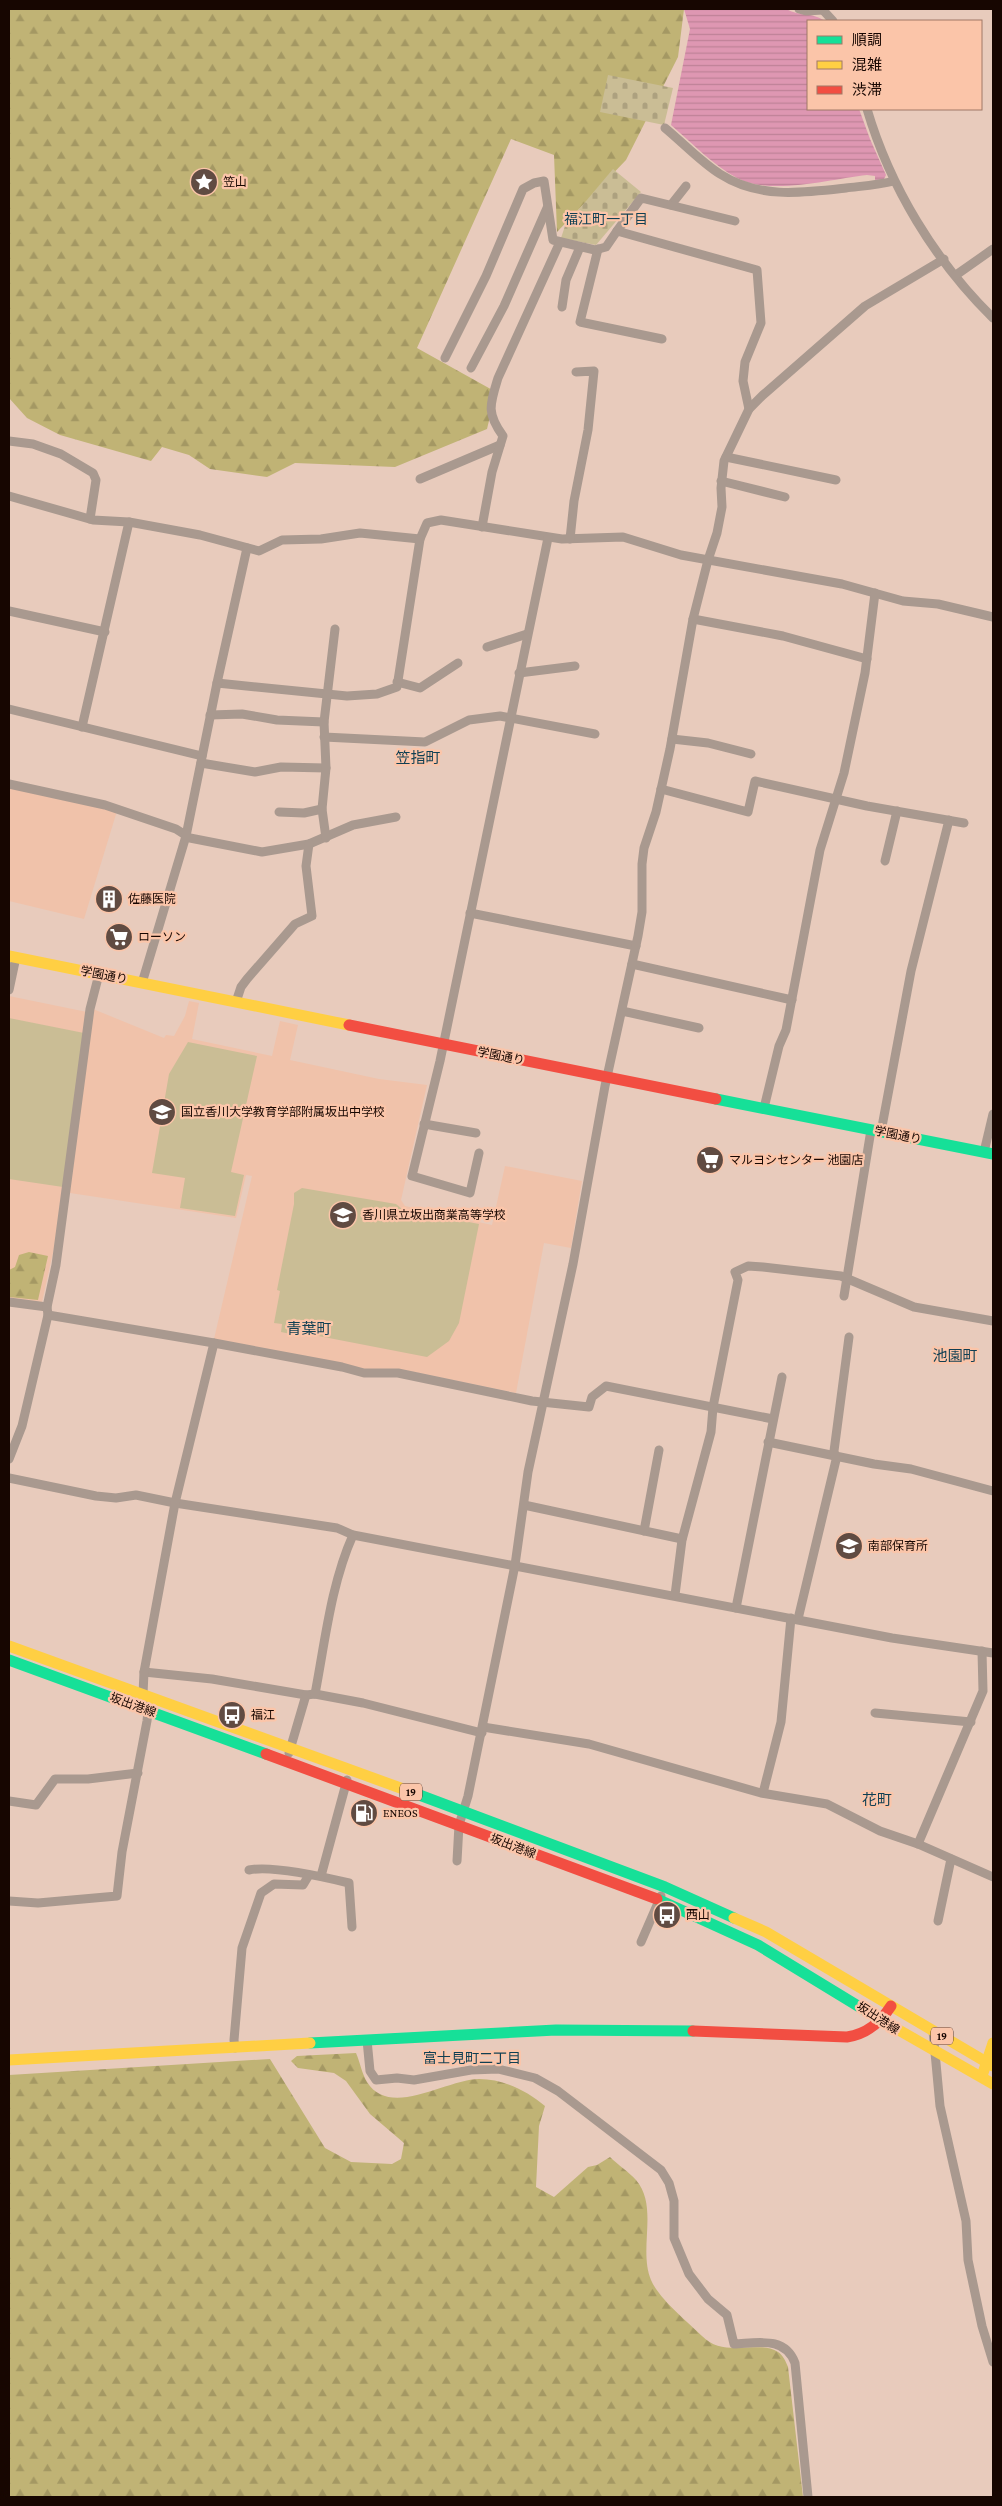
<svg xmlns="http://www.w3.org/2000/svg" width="1002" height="2506" viewBox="0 0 1002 2506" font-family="'Crimson Pro','Noto Sans JP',serif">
	<defs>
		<pattern id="forest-firs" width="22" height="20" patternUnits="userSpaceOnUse" patternTransform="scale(1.25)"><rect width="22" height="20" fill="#c0b375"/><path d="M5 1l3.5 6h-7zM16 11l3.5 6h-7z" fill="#a49863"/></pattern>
		<pattern id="cemetery-stones" width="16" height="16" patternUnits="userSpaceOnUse" patternTransform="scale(1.25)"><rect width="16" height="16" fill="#cabd95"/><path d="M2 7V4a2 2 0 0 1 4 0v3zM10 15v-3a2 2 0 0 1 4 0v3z" fill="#ada17f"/></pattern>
		<pattern id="water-rules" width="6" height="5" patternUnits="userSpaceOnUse" patternTransform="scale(1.25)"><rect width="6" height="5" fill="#de97b2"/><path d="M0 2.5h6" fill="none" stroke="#be8197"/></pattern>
	</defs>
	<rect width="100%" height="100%" fill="#e8cbbc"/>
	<!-- built -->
	<g fill="#f0c2aa">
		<polygon points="9,785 117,811 84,919 9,901"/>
		<polygon points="9,996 87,1012 54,1248 42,1302 9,1299"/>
		<polygon points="189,1001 199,1003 192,1039 272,1056 280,1021 298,1025 290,1060 379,1079 427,1085 401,1200 405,1206 492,1225 505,1166 582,1181 571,1248 544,1243 516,1393 404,1370 364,1370 214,1339 252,1176 246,1175 236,1218 70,1193 69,1191 93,1009 164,1038 166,1035 174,1036 185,1016"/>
	</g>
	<!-- forest -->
	<g fill="url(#forest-firs)">
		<polygon points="9,9 684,9 678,57 626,160 557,232 554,155 511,139 417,348 496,392 487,429 395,467 295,463 267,477 210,469 189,455 162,447 151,461 60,435 27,418 9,398"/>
		<polygon points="29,1252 48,1256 38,1300 9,1297 9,1270 15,1267 19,1255"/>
		<path d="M356,2053C360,2062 362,2074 367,2082C390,2119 447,2079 479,2079C504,2079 527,2091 545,2106L539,2126L536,2187L554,2197L588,2167L597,2165L610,2157C618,2165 629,2172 636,2180C659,2207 638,2249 651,2280C659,2299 687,2321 702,2336C724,2359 758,2339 778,2352C783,2355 786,2362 788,2367L803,2497H9V2075L270,2059L325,2148L351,2162L392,2164L401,2159L404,2143L370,2114L346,2081L334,2073L298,2068L291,2061L297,2056Z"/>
	</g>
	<!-- cemetery -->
	<g fill="url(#cemetery-stones)">
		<polygon points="608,75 673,88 664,125 600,112"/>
		<polygon points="613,169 641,192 596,245 561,238 565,226"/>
	</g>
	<!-- park -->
	<g fill="#cabd95">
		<polygon points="9,1018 84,1033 63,1187 9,1179"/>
		<polygon points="188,1042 257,1056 231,1172 244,1175 235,1216 180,1208 185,1178 152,1173 169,1074"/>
		<polygon points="302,1188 396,1204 402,1209 479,1224 459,1323 449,1341 427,1357 303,1333 300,1336 281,1332 282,1324 274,1323 280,1291 277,1290 294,1204 294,1193"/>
	</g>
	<!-- water -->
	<path fill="url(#water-rules)" d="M684,9H786C801,17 812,12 825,21H808V109H859L870,139L886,175L883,181H875V176L867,175C831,179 770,196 737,178C713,165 692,143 671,125L690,29Z"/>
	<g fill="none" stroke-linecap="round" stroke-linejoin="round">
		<!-- street -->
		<g stroke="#a9998f" stroke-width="9">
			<polyline points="799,9 806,11 823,10"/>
			<polyline points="822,9 833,21"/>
			<path d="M867,109C890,187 935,261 993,318"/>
			<path d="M665,128C682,142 702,163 720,174C759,199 802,193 846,188C862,186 878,185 894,181"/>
			<polyline points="671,205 686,186"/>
			<polyline points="617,231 641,198 735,221"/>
			<polyline points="598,249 580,322 662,339"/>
			<polyline points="956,275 993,249"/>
			<polyline points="562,307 566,280 580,247"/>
			<polyline points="445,358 486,276 523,189 534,183 544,181 553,240 595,250 606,247 617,231 757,270 761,323 745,362 743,381 749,409"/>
			<polyline points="471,368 504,306 547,208"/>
			<polyline points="9,441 33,444 61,454 93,473 96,480 90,519"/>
			<polyline points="726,457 836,480"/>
			<polyline points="420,479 500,445"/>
			<polyline points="721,481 785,497"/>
			<polyline points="9,496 93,520 129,522 200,535 259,551 282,540 321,539 360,533 420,539 427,523 441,520 562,539 623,537 681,555 842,584 903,601 938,604 993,617"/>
			<path d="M482,527L492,472L503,436C486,413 490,404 498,378L560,242"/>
			<polyline points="570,539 574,501 588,430 594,371 576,372"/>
			<polyline points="9,611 105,632"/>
			<polyline points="693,619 783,636 867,659"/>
			<polyline points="487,647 527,634"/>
			<polyline points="519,673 575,666"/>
			<polyline points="397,682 420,688 458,663"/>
			<polyline points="217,683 347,696 377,694 397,687 420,539"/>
			<polyline points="9,709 202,756"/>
			<polyline points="210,715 242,714 277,720 324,722"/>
			<polyline points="82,727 129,522"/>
			<polyline points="324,737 425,742 469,720 500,716 595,734"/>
			<polyline points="672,739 708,743 751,754"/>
			<polyline points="201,763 255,772 281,767 326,768"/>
			<polyline points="9,784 105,805 176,829 190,838 262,852 309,844 353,825 396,817"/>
			<polyline points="661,789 748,812 755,781 867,806 964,823"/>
			<polyline points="279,812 304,813 322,809"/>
			<polyline points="326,838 322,809 326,768 324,722 335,629"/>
			<polyline points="885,861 897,811"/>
			<polyline points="470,913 636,946"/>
			<polyline points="632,964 792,1000"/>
			<polyline points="142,983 186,836 217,683 247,548"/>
			<polyline points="9,990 16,957"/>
			<polyline points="236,1002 241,987 247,979 295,924 312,916 306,866 309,844"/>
			<polyline points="622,1011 699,1028"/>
			<polyline points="764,1108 779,1046 786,1030 820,850 844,773 865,673 875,593"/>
			<polyline points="424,1124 476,1133"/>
			<polyline points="881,1132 911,971 949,820"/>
			<polyline points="984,1152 993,1114"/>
			<polyline points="479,1153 470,1193 412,1176 440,1061 548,538"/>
			<polyline points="844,1296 871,1130"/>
			<polyline points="9,1302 47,1307"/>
			<polyline points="214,1343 342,1367 364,1373 398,1373 532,1401 589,1407 592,1397 606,1386 773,1419"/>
			<polyline points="768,1442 874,1464 911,1469 993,1491"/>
			<polyline points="9,1459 22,1426 48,1315 47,1307 56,1265 90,1009 99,974"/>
			<polyline points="9,1478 96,1496 116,1498 136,1495 175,1503 337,1528 353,1535 892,1638 993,1653"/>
			<polyline points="524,1505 682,1539"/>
			<polyline points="644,1531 659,1450"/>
			<polyline points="675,1595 682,1540 711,1432 713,1407 738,1280 735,1272 748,1266 763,1267 841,1276 914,1307 993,1321"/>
			<polyline points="736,1608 782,1377"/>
			<polyline points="798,1619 836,1460 834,1451 849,1337"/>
			<polyline points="144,1672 212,1679 306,1695 315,1694 363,1703 482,1733"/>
			<path d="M315,1694C325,1642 331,1584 353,1535"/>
			<polyline points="875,1713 971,1722"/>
			<polyline points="483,1727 589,1744 761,1793 827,1804 880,1831 918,1844 993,1877"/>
			<polyline points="289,1753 306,1695"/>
			<polyline points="763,1793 781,1722 791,1618"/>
			<polyline points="9,1801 36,1805 55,1779 88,1779 138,1773"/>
			<polyline points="918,1844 983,1691 982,1651"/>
			<polyline points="457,1861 459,1825 468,1796 515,1565 528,1472 573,1264 605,1086 638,936 642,912 642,864 644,848 656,812 670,749 693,619 708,560 717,533 722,507 721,488 724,461 749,409 763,395 865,306 944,259"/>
			<path d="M249,1870C273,1865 324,1877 349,1883L352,1927"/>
			<polyline points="321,1876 347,1780"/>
			<polyline points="9,1901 38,1903 117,1896 122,1852 147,1721 148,1711 143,1694 144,1672 175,1503 214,1343 48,1315"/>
			<polyline points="938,1921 951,1859"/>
			<polyline points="641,1942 661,1896"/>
			<polyline points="933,2031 940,2106 966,2221 968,2260 982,2326 993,2362"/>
			<path d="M367,2040L370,2071L376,2080L397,2078L414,2080L471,2070L498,2069L535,2078L558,2091L661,2170L669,2183L674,2201V2238L689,2274L708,2299L727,2315L734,2344C758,2343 785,2336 795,2363L808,2497"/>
			<polyline points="235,2048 234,2040 242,1948 261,1893 274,1884 303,1885 309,1875"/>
		</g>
		<!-- fast -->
		<g stroke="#16e098" stroke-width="11">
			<polyline points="716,1099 993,1154"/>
			<polyline points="9,1660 266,1754"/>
			<polyline points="406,1790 665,1887 734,1918"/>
			<polyline points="657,1899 758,1945 876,2017"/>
			<polyline points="310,2043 556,2030 693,2031"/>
		</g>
		<!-- slow -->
		<g stroke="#ffcf43" stroke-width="11">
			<polyline points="9,956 349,1025"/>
			<polyline points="9,1646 406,1790"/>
			<polyline points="734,1918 766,1932 993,2066"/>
			<polyline points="876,2017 993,2084"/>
			<polyline points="9,2060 310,2043"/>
			<polyline points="983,2073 993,2043"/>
		</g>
		<!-- jam -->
		<g stroke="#f24e42" stroke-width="11">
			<polyline points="349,1025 716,1099"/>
			<polyline points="266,1754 657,1899"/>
			<path d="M693,2031L847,2037C867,2034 880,2023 891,2006"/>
		</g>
	</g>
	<!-- icons -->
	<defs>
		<g id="sight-disc" transform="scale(1.4375)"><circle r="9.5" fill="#604b42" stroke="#fbc5a9"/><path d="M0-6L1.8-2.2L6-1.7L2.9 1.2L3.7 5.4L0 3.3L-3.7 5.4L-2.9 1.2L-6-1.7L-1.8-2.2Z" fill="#fff"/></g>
		<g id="building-disc" transform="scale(1.4375)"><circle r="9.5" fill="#604b42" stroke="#fbc5a9"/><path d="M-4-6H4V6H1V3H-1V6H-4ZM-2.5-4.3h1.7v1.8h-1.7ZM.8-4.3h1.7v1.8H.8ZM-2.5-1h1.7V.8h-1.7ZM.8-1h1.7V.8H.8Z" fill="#fff"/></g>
		<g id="supermarket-disc" transform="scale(1.4375)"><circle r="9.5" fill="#604b42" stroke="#fbc5a9"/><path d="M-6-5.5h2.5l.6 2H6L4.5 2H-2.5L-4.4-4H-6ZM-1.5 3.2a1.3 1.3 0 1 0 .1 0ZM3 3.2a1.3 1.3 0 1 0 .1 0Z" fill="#fff"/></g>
		<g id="school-disc" transform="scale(1.4375)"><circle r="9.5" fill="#604b42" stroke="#fbc5a9"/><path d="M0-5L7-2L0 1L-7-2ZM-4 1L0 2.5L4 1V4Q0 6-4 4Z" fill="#fff"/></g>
		<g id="bus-disc" transform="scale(1.4375)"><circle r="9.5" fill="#604b42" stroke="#fbc5a9"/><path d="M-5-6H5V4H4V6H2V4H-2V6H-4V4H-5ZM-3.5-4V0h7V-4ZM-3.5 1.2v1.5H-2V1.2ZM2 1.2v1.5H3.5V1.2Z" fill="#fff"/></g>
		<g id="fuel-disc" transform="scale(1.4375)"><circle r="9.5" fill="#604b42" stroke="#fbc5a9"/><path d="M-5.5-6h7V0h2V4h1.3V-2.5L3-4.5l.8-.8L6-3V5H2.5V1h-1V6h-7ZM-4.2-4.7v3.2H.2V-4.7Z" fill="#fff"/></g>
	</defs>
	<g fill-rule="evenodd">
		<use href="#sight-disc" x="204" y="182"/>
		<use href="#building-disc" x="109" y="899"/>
		<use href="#supermarket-disc" x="119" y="937"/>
		<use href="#school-disc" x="162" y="1112"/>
		<use href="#supermarket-disc" x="710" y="1160"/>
		<use href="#school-disc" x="343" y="1215"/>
		<use href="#school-disc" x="849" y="1546"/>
		<use href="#bus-disc" x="232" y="1715"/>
		<use href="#fuel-disc" x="364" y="1813"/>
		<use href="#bus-disc" x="667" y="1915"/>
	</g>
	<g text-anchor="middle" stroke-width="4.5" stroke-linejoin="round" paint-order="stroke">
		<!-- shield labels -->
		<g fill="#fbc5a9" stroke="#5b3f33" stroke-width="1">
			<rect x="400" y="1783.5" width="22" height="17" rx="4"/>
			<rect x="931" y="2027.5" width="22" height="17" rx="4"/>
		</g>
		<g font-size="11" font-weight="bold" fill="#170601">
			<text x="411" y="1796">19</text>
			<text x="942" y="2040">19</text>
		</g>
		<!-- poi labels -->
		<g font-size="12" fill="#170601" stroke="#fbc5a9" text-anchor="start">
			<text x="223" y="186">笠山</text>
			<text x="128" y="903">佐藤医院</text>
			<text x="138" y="941">ローソン</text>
			<text x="181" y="1116">国立香川大学教育学部附属坂出中学校</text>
			<text x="729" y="1164">マルヨシセンター 池園店</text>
			<text x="362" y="1219">香川県立坂出商業高等学校</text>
			<text x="868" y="1550">南部保育所</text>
			<text x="251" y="1719">福江</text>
			<text x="383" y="1817">ENEOS</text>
			<text x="686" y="1919">西山</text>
		</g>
		<!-- street labels -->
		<g font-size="12" fill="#170601" stroke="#fbc5a9">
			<text transform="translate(104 975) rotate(11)" y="4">学園通り</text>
			<text transform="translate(501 1056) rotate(11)" y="4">学園通り</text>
			<text transform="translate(898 1135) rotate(11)" y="4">学園通り</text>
			<text transform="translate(133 1705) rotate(20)" y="4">坂出港線</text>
			<text transform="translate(513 1846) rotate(21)" y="4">坂出港線</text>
			<text transform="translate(878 2018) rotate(33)" y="4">坂出港線</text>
		</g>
		<!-- neighbourhood labels -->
		<g font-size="14" fill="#0f3f53" stroke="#fbc5a9">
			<text x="606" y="224">福江町一丁目</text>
			<text x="472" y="2063">富士見町二丁目</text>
		</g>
		<!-- quarter labels -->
		<g font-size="15" fill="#0f3f53" stroke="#fbc5a9">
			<text x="418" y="763">笠指町</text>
			<text x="309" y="1334">青葉町</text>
			<text x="955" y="1361">池園町</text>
			<text x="877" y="1805">花町</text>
		</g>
	</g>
	<!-- border -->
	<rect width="1002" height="2506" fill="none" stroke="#170601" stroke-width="20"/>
	<!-- legend -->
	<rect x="807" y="20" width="175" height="90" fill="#fbc5a9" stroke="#a07966"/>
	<rect x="817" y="36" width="25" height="8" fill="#16e098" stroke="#a07966"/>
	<text x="852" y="45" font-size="15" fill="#170601">順調</text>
	<rect x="817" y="61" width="25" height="8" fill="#ffcf43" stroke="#a07966"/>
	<text x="852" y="70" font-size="15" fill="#170601">混雑</text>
	<rect x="817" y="86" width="25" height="8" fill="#f24e42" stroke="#a07966"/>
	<text x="852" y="95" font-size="15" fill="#170601">渋滞</text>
</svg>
